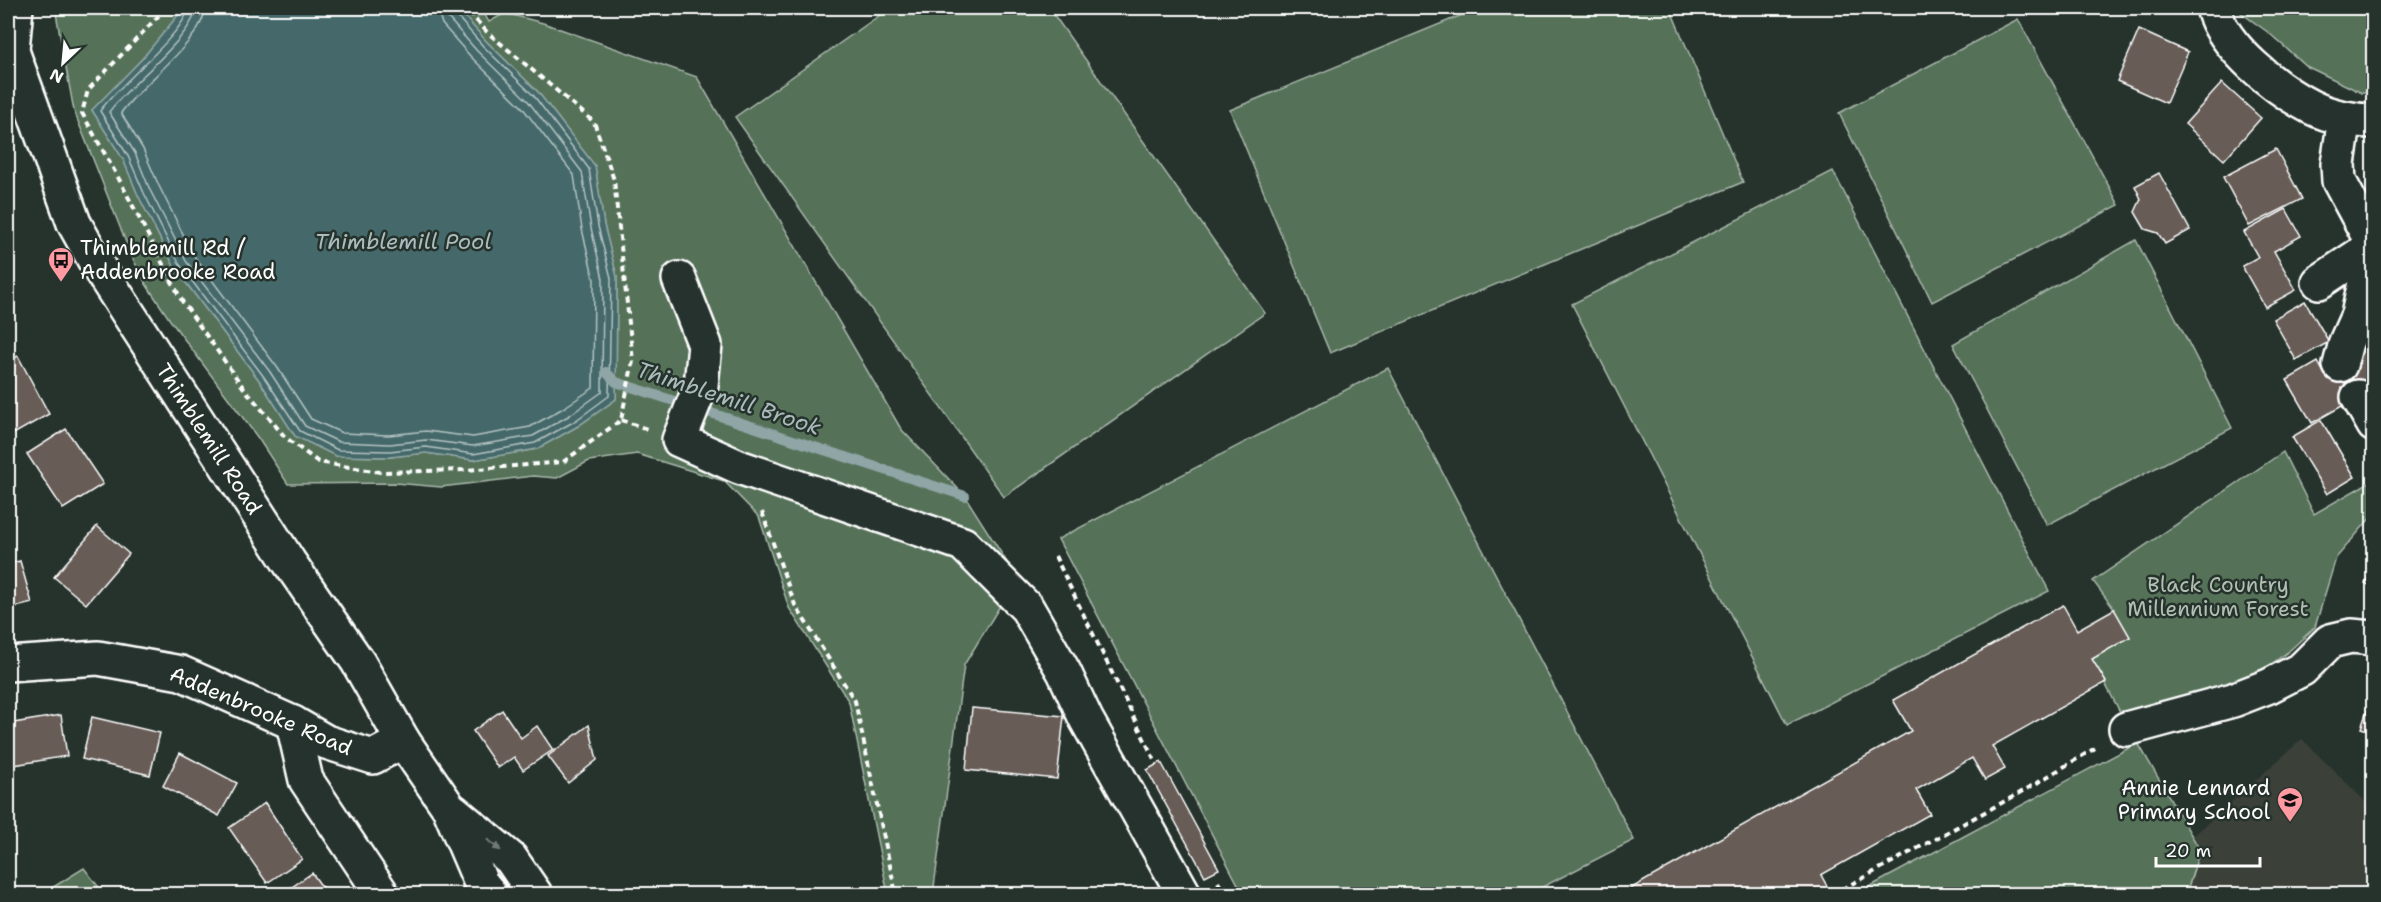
<svg xmlns="http://www.w3.org/2000/svg" width="2381" height="902" viewBox="0 0 2381 902" font-family="'Shantell Sans',sans-serif">
	<rect width="100%" height="100%" fill="#26332d"/>
	<filter id="ink" filterUnits="userSpaceOnUse"><feTurbulence type="fractalNoise" baseFrequency=".0167" numOctaves="2"/><feDisplacementMap in="SourceGraphic" scale="12" xChannelSelector="R" yChannelSelector="G"/><feConvolveMatrix kernelMatrix="1 2 1 2 8 2 1 2 1" color-interpolation-filters="sRGB"/></filter>
	<g filter="url(#ink)">
		<!-- built -->
		<polygon fill="#3a3f39" points="2302,739 2373,809 2373,894 2186,894 2200,850 2192,837"/>
		<!-- green -->
		<g fill="#557259" stroke="#aab8ac" stroke-width="1.5">
			<polygon points="55,8 184,8 142,59 92,110 123,159 138,195 175,268 259,380 295,436 336,456 390,457 426,453 473,460 537,449 578,426 616,399 617,277 604,225 595,166 538,92 487,42 457,8 481,8 489,22 505,13 543,23 697,77 901,429 965,496 1017,578 964,665 933,894 888,894 849,702 789,608 759,517 724,481 637,454 589,461 557,478 533,476 441,487 395,483 288,484 258,438 170,320 146,284 131,255 74,111"/>
			<polygon points="890,8 1049,8 1265,313 1004,497 735,117"/>
			<polygon points="1479,8 1670,8 1743,182 1330,353 1230,110"/>
			<polygon points="2239,8 2373,8 2373,93 2362,93 2306,66 2269,33 2240,12"/>
			<polygon points="2018,19 2119,205 1932,302 1839,113"/>
			<polygon points="1833,171 2049,591 1787,725 1572,304"/>
			<polygon points="2136,240 2232,428 2047,525 1953,344"/>
			<polygon points="1388,368 1634,840 1529,894 1243,894 1058,539"/>
			<polygon points="2283,452 2314,514 2373,480 2373,515 2336,558 2315,627 2289,651 2259,673 2126,723 2092,659 2130,637 2114,609 2093,581"/>
			<polygon points="2138,743 2200,850 2186,894 1856,894"/>
			<polygon points="84,868 104,894 42,894"/>
		</g>
		<!-- water -->
		<polygon fill="#45696a" stroke="#8fa5a6" stroke-width="1.5" points="184,8 457,8 487,42 538,92 595,166 604,225 617,277 616,399 578,426 537,449 473,460 426,453 390,457 336,456 295,436 259,380 175,268 138,195 123,159 92,110 142,59"/>
		<g fill="none" stroke-linecap="round" stroke-linejoin="round">
			<!-- shore -->
			<g stroke="#b5c3c3" stroke-width="1.5">
				<path d="M188,8C186,32 116,87 100,111L128,156L144,193L180,265L264,377L300,431L338,450L390,451L426,447L473,454L535,443L575,421L609,396L611,278L598,226L589,169L534,96L483,46L455,14L453,8"/>
				<path d="M196,8C194,36 127,86 109,112L135,153L150,190L186,261L270,372L305,426L339,442L390,444L426,440L473,446L533,436L570,415L602,392L603,279L591,228L582,172L528,101L477,51L449,19L446,8"/>
				<path d="M205,8C204,40 139,86 121,113L143,149L159,186L194,256L277,367L311,419L342,433L389,435L426,431L473,437L530,427L565,407L593,388L594,280L582,229L574,175L522,107L471,57L442,24L437,8"/>
			</g>
			<!-- stream -->
			<polyline stroke="#8fa5a6" stroke-width="10" points="606,372 616,382 965,496"/>
		</g>
		<!-- building -->
		<g fill="#675b56" stroke="#fff" stroke-width="1.5">
			<polygon points="2139,30 2188,52 2166,103 2117,81"/>
			<polygon points="2222,83 2261,118 2224,160 2185,124"/>
			<polygon points="2276,149 2302,199 2249,226 2223,177"/>
			<polygon points="2159,173 2190,230 2165,244 2158,233 2145,229 2135,212 2141,199 2135,186"/>
			<polygon points="2286,209 2301,236 2274,251 2296,290 2265,307 2242,266 2258,257 2244,232"/>
			<polygon points="2305,301 2329,342 2296,360 2273,319"/>
			<polygon points="2374,338 2374,388 2312,423 2287,380 2318,362 2325,375 2340,365 2352,351"/>
			<polygon points="18,356 49,414 10,436 8,432 8,361"/>
			<polygon points="2321,420 2355,477 2327,494 2292,437"/>
			<polygon points="66,429 103,484 63,509 27,454"/>
			<polygon points="97,526 129,554 86,604 54,577"/>
			<polygon points="20,561 32,603 8,609 8,564"/>
			<polygon points="2374,567 2374,588 2365,583"/>
			<polygon points="2063,605 2077,630 2114,609 2130,637 2092,659 2106,682 1992,746 2005,769 1985,780 1972,758 1916,790 1930,814 1821,875 1828,888 1817,894 1621,894 1911,731 1893,700"/>
			<polygon points="2374,691 2374,732 2361,728"/>
			<polygon points="972,708 1064,716 1057,779 966,770"/>
			<polygon points="502,710 521,738 537,726 553,750 523,770 514,757 498,768 473,731"/>
			<polygon points="61,715 67,756 8,766 8,724"/>
			<polygon points="92,717 160,733 150,775 82,759"/>
			<polygon points="589,725 597,760 568,783 548,756"/>
			<polygon points="180,753 237,783 219,816 163,786"/>
			<polygon points="1161,762 1219,869 1205,876 1147,770"/>
			<polygon points="265,803 302,859 267,883 229,828"/>
			<polygon points="312,873 327,894 282,894"/>
		</g>
		<g fill="none" stroke-linecap="round" stroke-linejoin="round">
			<!-- minor casing -->
			<g stroke="#fff" stroke-width="38">
				<g id="minor">
					<path d="M2213,8C2223,47 2276,89 2311,107C2329,116 2353,121 2374,121"/>
					<polyline points="2345,118 2338,164 2339,181 2374,246"/>
					<polyline points="679,279 705,345 701,385 679,440 739,467 963,544 1027,608 1064,672 1086,719 1184,894"/>
					<polyline points="2319,282 2373,246"/>
					<polyline points="2340,365 2346,342 2358,315 2373,246"/>
					<polyline points="2358,397 2374,425"/>
					<polyline points="8,664 98,658 181,673 293,723 326,742 373,757 403,741"/>
					<polyline points="293,723 306,780 382,894"/>
					<polyline points="2126,729 2233,700 2269,686 2302,669 2330,641 2351,636 2374,638"/>
				</g>
			</g>
			<!-- major casing -->
			<g stroke="#fff" stroke-width="38">
				<g id="major">
					<polyline points="8,40 74,223 99,268 289,562 358,662 403,741 449,808 481,883 490,894"/>
					<polyline points="12,49 16,8"/>
					<polyline points="453,811 511,859 535,894"/>
				</g>
			</g>
			<!-- path -->
			<g stroke="#fff" stroke-width="4" stroke-dasharray="6 4.5" stroke-linecap="butt">
				<polyline points="166,8 88,90 82,113 120,181 182,301 243,387 285,437 318,462 380,472 466,470 563,462 621,420 633,361 614,180 594,122 487,32 465,8"/>
				<polyline points="621,420 647,429"/>
				<polyline points="762,512 795,605 855,701 896,894"/>
				<polyline points="1055,556 1157,765"/>
				<polyline points="1218,882 1225,894"/>
				<polyline points="1833,894 2020,793 2097,747"/>
			</g>
			<!-- minor -->
			<use href="#minor" stroke="#26332d" stroke-width="33"/>
			<!-- major -->
			<use href="#major" stroke="#26332d" stroke-width="33"/>
		</g>
		<!-- one-way arrows -->
		<defs><path id="oneway-solid" d="M-6-.8H1V-3.2L6.5 0L1 3.2V.8H-6Z" transform="scale(1.5)"/></defs>
		<use fill="#727a76" href="#oneway-solid" transform="translate(494 845) rotate(40)"/>
	</g>
	<!-- icons -->
	<defs>
		<g id="bus-pin" transform="scale(1.35)"><path d="M0 17L-7.5 6A9.5 9.5 0 1 1 7.5 6Z" fill="#ff9aa2" stroke="#26332d"/><path d="M-5-6H5V4H4V6H2V4H-2V6H-4V4H-5ZM-3.5-4V0h7V-4ZM-3.5 1.2v1.5H-2V1.2ZM2 1.2v1.5H3.5V1.2Z" fill="#111"/></g>
		<g id="school-pin" transform="scale(1.35)"><path d="M0 17L-7.5 6A9.5 9.5 0 1 1 7.5 6Z" fill="#ff9aa2" stroke="#26332d"/><path d="M0-5L7-2L0 1L-7-2ZM-4 1L0 2.5L4 1V4Q0 6-4 4Z" fill="#111"/></g>
	</defs>
	<g fill-rule="evenodd">
		<use href="#bus-pin" x="61" y="260"/>
		<use href="#school-pin" x="2290" y="800"/>
	</g>
	<g text-anchor="middle" stroke-width="5" stroke-linejoin="round" paint-order="stroke">
		<!-- poi labels -->
		<g font-size="21" fill="#fff" stroke="#26332d" text-anchor="start">
			<text x="80" y="255">Thimblemill Rd /<tspan x="80" dy="24">Addenbrooke Road</tspan></text>
			<text x="2270" y="795" text-anchor="end">Annie Lennard<tspan x="2270" dy="24">Primary School</tspan></text>
		</g>
		<!-- street labels -->
		<g font-size="21" fill="#fff" stroke="#26332d">
			<text transform="translate(209 439) rotate(57)" y="7">Thimblemill Road</text>
			<text transform="translate(261 711) rotate(23)" y="7">Addenbrooke Road</text>
		</g>
		<!-- park labels -->
		<g font-size="21" fill="#b2c0b4" stroke="#26332d">
			<text x="2218" y="592">Black Country<tspan x="2218" dy="24">Millennium Forest</tspan></text>
		</g>
		<!-- water labels -->
		<g font-size="22" font-style="italic" fill="#abbcbc" stroke="#26332d">
			<text x="403" y="249">Thimblemill Pool</text>
			<text transform="translate(729 398) rotate(18)" y="8">Thimblemill Brook</text>
		</g>
	</g>
	<!-- margin -->
	<rect width="2381" height="902" fill="none" stroke="#26332d" stroke-width="30"/>
	<rect x="15" y="15" width="2351" height="872" fill="none" stroke="#fff" stroke-width="2" filter="url(#ink)"/>
	<!-- north arrow -->
	<g transform="translate(63 63) rotate(206)" stroke="#26332d" stroke-width="4.5" paint-order="stroke">
	<path d="M0-4.5L10 22L0 15L-10 22Z" fill="#ffffff"/>
	<text y="-9" font-size="16" font-weight="bold" text-anchor="middle" fill="#ffffff">N</text>
	</g>
	<!-- scale -->
	<path d="M2156 857v9h104v-9" fill="none" stroke="#ffffff" stroke-width="3"/>
	<text x="2165" y="857" font-size="18" fill="#ffffff" stroke="#26332d" stroke-width="4.5" paint-order="stroke">20 m</text>
</svg>
